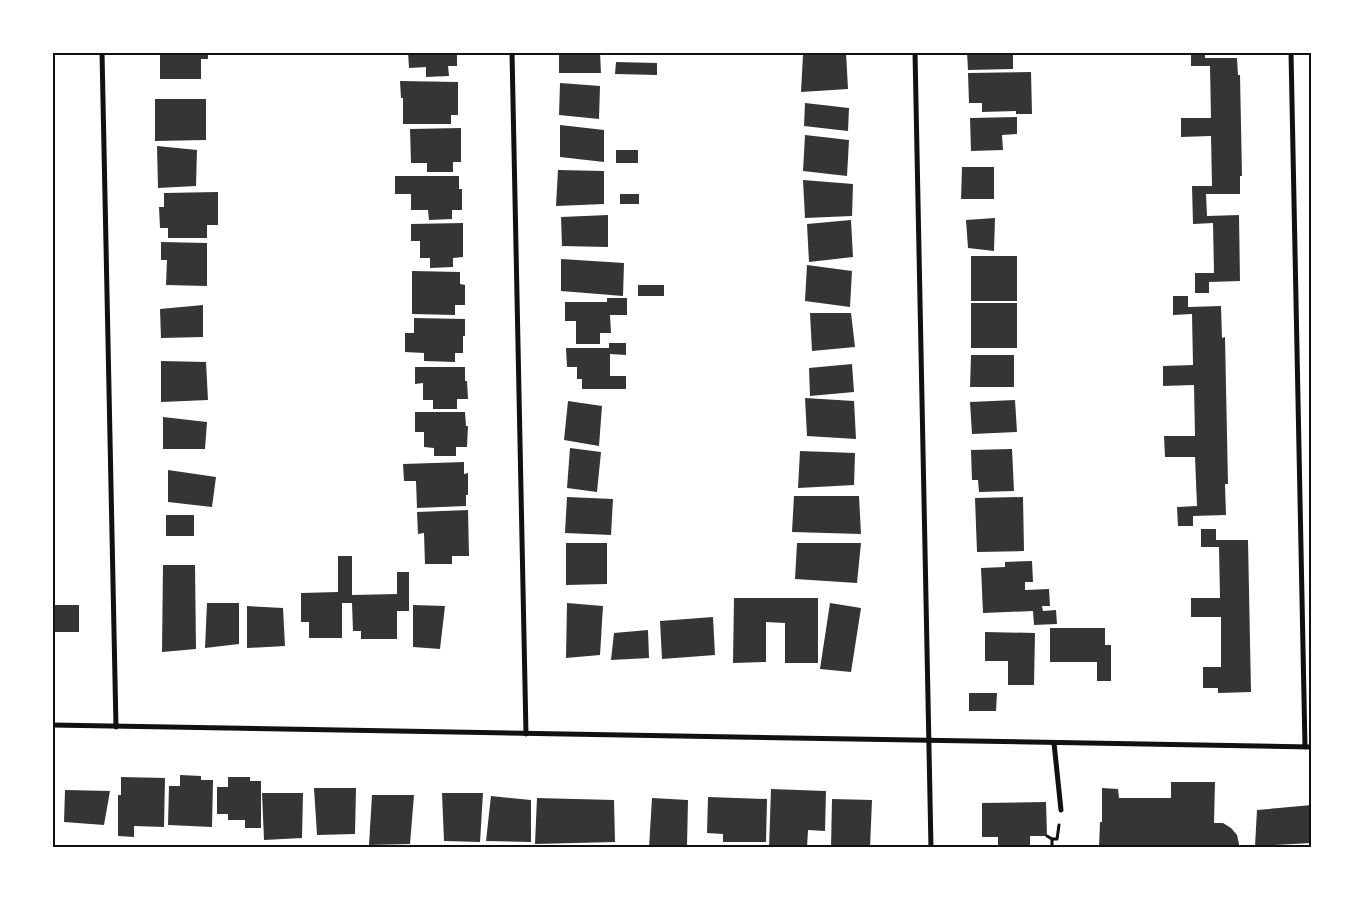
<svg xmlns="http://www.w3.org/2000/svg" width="1364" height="900" viewBox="0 0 1364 900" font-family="Roboto,sans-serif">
	<rect width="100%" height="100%" fill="#fff"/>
	<!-- building -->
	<g fill="#353535">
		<polygon points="160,52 208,52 208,59 201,59 201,79 160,79"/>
		<polygon points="408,52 457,52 457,66 448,66 449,76 426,77 426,67 409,68"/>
		<polygon points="559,52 600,52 601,73 559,73"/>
		<polygon points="833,52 846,52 848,89 801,92 803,55"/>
		<polygon points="967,52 1013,52 1013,69 968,70"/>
		<polygon points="1191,52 1205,52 1205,58 1237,58 1238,75 1240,75 1242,176 1240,176 1240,194 1206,194 1207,216 1239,215 1240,281 1209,282 1209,293 1195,293 1195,273 1214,273 1213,223 1193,224 1192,186 1212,186 1211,136 1181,137 1181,118 1211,118 1210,66 1191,66"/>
		<polygon points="616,62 657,63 657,75 615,74"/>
		<polygon points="1031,72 1032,114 1016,114 1016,111 982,112 982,103 969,103 968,73"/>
		<polygon points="400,81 458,82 458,115 451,115 451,124 403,124 403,98 401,98"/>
		<polygon points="560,83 600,86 599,119 559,115"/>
		<polygon points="155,99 206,99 206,140 155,141"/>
		<polygon points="805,103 849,108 848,131 804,126"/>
		<polygon points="1017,117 1017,134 1002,135 1003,150 971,151 970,118"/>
		<polygon points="560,125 604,130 604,162 560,157"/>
		<polygon points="461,128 461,162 453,162 453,172 427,172 427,163 411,163 410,129"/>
		<polygon points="805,135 849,140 847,176 803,171"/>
		<polygon points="157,146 197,150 196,186 158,188"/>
		<rect x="616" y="150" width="22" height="13"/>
		<polygon points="962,167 994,167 994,199 961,199"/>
		<polygon points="558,170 604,171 604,204 556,206"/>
		<polygon points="395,176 459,176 459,189 462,189 462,210 452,210 452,219 429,220 428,210 411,210 411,194 395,194"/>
		<polygon points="803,180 853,184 852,216 805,218"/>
		<polygon points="218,192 218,225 207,225 207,238 168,238 168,228 160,228 159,207 164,207 164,193"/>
		<rect x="620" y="194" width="19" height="10"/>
		<polygon points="608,215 608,247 562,246 561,217"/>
		<polygon points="995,218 994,251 968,248 966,220"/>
		<polygon points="851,220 853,257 809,262 807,224"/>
		<polygon points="463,223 463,257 453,258 453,267 430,268 430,258 420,258 420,241 411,241 411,224"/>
		<polygon points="161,242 207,243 207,286 166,285 167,260 161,260"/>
		<rect x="971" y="256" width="46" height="45"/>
		<polygon points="561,259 624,263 623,296 561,291"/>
		<polygon points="807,265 852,271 850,307 805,301"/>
		<polygon points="412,271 460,272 460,284 465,285 465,305 455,305 455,315 412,314"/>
		<rect x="638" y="285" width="26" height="11"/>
		<polygon points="1173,296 1188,296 1188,307 1221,306 1222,338 1225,337 1228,484 1225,484 1226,515 1193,516 1193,526 1178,526 1177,507 1197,506 1195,457 1165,457 1164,436 1195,436 1194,385 1163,386 1163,366 1193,365 1192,314 1173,315"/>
		<polygon points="607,298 627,298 627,315 610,315 611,333 600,333 600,344 576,344 576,321 565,321 565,302 607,302"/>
		<rect x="971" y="303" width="46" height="45"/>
		<polygon points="203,305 203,337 161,338 160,309"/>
		<polygon points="810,313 851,313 855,347 812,351"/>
		<polygon points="414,318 465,319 465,336 463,336 463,353 455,353 455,362 424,361 424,353 405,352 405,333 414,333"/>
		<polygon points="609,343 626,343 626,355 610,354 610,376 626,376 626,389 582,389 582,379 577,379 577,367 567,367 566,348 609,348"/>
		<polygon points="971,355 1014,355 1014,387 970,387"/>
		<polygon points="161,361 206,362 208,400 161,402"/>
		<polygon points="852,364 854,392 810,396 809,368"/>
		<polygon points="415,367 465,367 465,381 467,381 468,399 457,399 457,409 433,409 433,400 423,400 423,383 415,384"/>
		<polygon points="805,398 854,401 856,439 807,436"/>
		<polygon points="1015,400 1017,432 972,434 970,402"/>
		<polygon points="568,401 602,406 599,446 564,440"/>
		<polygon points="415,412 465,412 466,426 468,426 467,447 456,447 456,456 434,456 434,448 424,447 424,432 415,432"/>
		<polygon points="163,417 207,422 205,449 163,449"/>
		<polygon points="570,448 601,452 597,492 567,488"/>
		<polygon points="1012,449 1014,491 979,492 978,480 972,480 971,450"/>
		<polygon points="800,451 855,453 854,485 798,488"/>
		<polygon points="464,462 464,474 468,473 468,495 466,495 466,506 417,508 416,481 404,481 403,464"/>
		<polygon points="168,470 216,477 212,507 168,502"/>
		<polygon points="794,496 859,496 861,534 792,532"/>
		<polygon points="567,497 613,499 611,535 565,533"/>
		<polygon points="1023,497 1024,551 977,552 975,498"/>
		<polygon points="468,510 469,556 452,556 452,564 425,564 424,533 418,534 417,512"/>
		<rect x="166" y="515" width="28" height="21"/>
		<polygon points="1201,529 1216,529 1216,540 1248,540 1251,692 1218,693 1218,688 1203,688 1203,667 1221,667 1221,617 1191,617 1191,598 1220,598 1219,547 1201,547"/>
		<polygon points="566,543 607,543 607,584 566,585"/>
		<polygon points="797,543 861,543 857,583 795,579"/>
		<polygon points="338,556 352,556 352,595 397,594 397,572 409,572 409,611 397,611 397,639 361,639 361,631 353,631 352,603 342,603 342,638 309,638 309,622 301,622 301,593 338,592"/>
		<polygon points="1032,561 1033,582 1025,582 1025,590 1049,589 1050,606 1042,606 1043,611 1056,610 1057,624 1034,625 1033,611 983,613 981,568 1005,567 1005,562"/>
		<polygon points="163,565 195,565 196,649 162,652"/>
		<polygon points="734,598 818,598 818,663 785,663 785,623 766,622 766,662 733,663"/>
		<polygon points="207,603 239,603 239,644 205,648"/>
		<polygon points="567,603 603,606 600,655 566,658"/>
		<polygon points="830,603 861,608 851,672 820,669"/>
		<polygon points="52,605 79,605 79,632 53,632"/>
		<polygon points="413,605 445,606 440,649 413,647"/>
		<polygon points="247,606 283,608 285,646 247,648"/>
		<polygon points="713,617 715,655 662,659 660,621"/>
		<polygon points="1050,628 1105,628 1105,645 1111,645 1111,681 1097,681 1097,662 1050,662"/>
		<polygon points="648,630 649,658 611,660 614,633"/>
		<polygon points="985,632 1035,633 1034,685 1008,685 1008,661 985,661"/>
		<polygon points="969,693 997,693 996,711 969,711"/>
		<polygon points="180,775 201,776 201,780 213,780 212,827 168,825 169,786 180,786"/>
		<polygon points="121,777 165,778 164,827 134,826 134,837 118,836 118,795 121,795"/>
		<polygon points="228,777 250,777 250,781 261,781 261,828 245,828 245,820 228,820 228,814 217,814 217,787 228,787"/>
		<polygon points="1171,782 1215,782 1214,823 1223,823 1231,828 1237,835 1239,844 1238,848 1099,848 1100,822 1102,822 1102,788 1118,789 1119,798 1171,798"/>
		<polygon points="314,788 356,788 355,834 317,835"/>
		<polygon points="771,789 826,791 825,831 808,830 807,848 769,848"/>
		<polygon points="65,790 110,791 104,825 64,822"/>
		<polygon points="262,793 303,793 302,838 264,840"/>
		<polygon points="442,793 483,793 480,842 444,841"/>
		<polygon points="372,795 414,795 410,844 369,845"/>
		<polygon points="491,796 531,800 531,842 486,841"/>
		<polygon points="708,797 767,799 766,842 723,842 723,834 707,833"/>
		<polygon points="537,798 614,800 615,842 535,844"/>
		<polygon points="652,798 688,800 687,846 649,848"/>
		<polygon points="832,799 872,800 870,848 831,848"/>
		<polygon points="1046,802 1047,836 1030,836 1030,848 998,848 998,837 982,837 982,803"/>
		<polygon points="1312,805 1312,843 1255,846 1257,810"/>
	</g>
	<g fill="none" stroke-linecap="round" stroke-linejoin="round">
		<!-- path -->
		<g stroke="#111" stroke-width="3">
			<polyline points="1047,836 1052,839"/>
			<polyline points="1052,848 1052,839 1057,839 1059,825"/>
		</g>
		<!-- minor -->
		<g stroke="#111" stroke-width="5">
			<polyline points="102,52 116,727"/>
			<polyline points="512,52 526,734"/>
			<polyline points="915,52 931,848"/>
			<polyline points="1291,52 1305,747"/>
			<polyline points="52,725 1312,747"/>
			<polyline points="1054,743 1061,810"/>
		</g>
	</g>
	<!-- border -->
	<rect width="1364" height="900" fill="none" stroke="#ffffff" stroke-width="108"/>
	<rect x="54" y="54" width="1256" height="792" fill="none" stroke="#111" stroke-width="2"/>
</svg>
